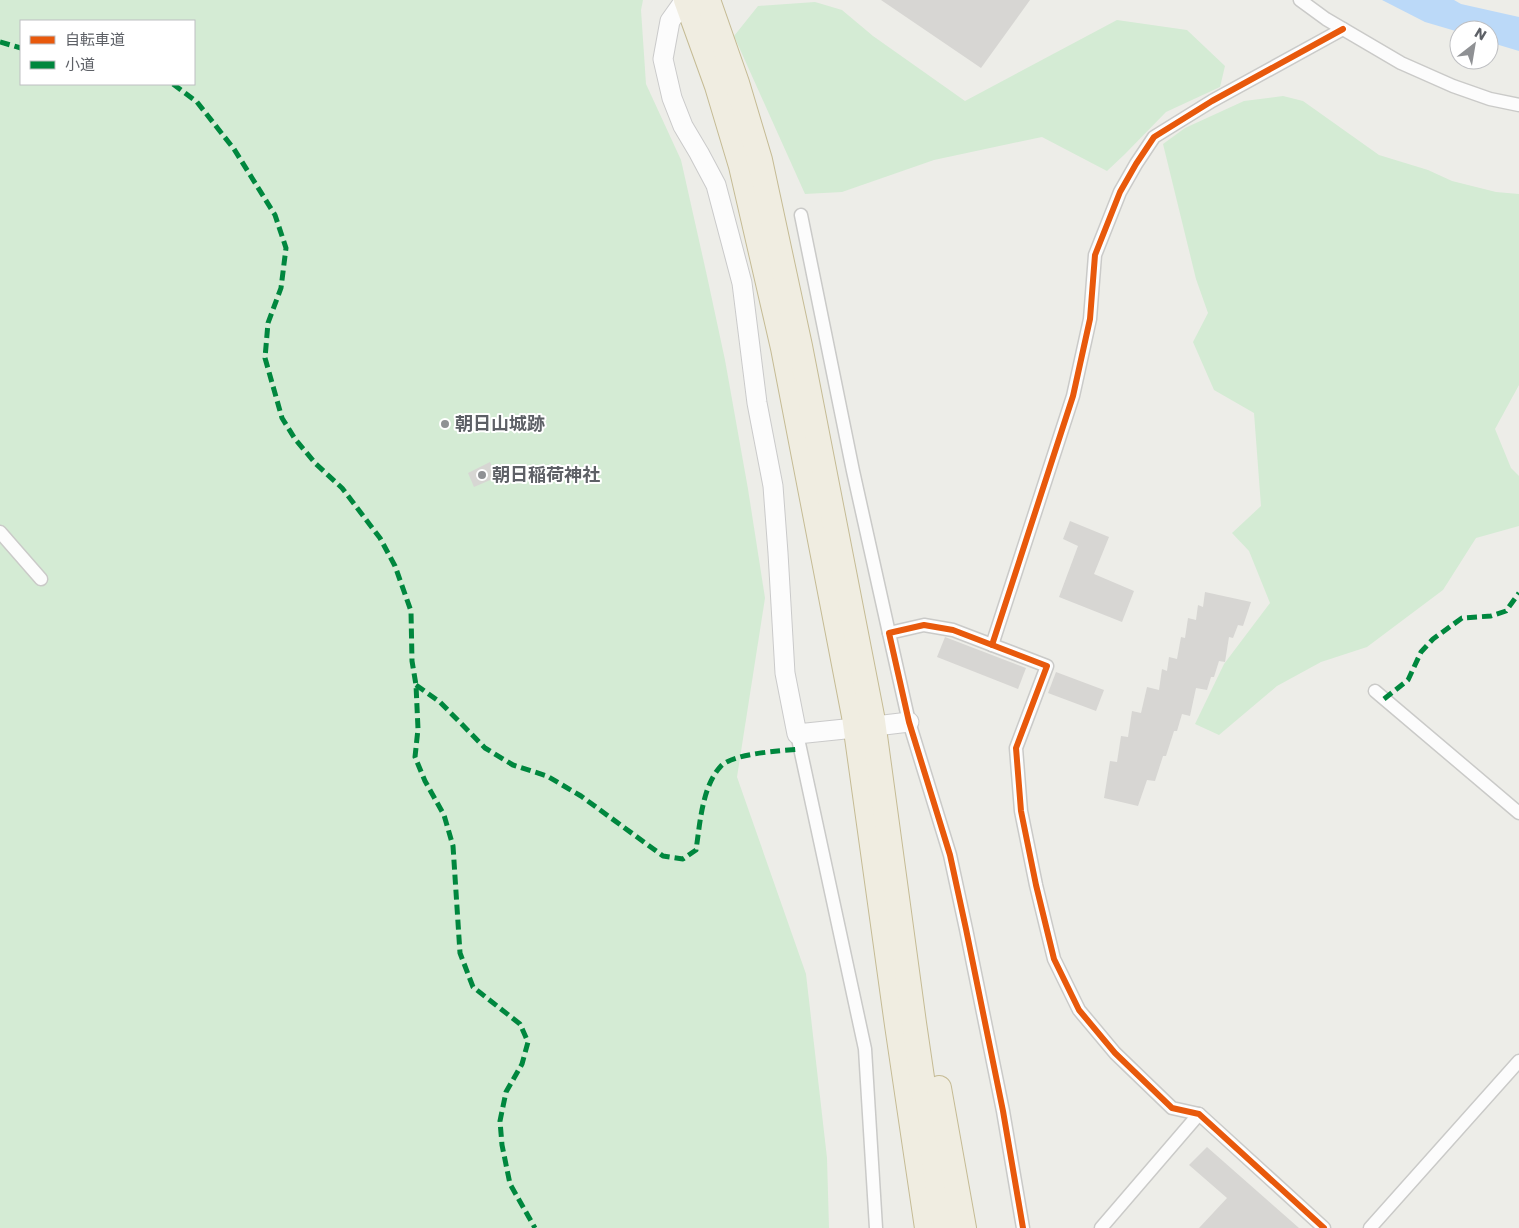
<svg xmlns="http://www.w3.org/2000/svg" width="1519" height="1228" viewBox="0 0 1519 1228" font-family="Poppins,'Noto Sans JP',sans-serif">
	<rect width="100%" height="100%" fill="#edede8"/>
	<!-- green -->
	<g fill="#d4ebd4" fill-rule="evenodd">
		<path d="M0,0H643L641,10L646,84L681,160L707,276L725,360L748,489L765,598L737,777L806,974L827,1158L829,1228H0ZM21,21H194V84H21Z"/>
		<polygon points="815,2 842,10 873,36 965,101 1117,20 1187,30 1225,66 1220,87 1166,112 1125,154 1107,171 1042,137 934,160 842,192 805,194 734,36 758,6"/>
		<polygon points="1283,96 1303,101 1379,155 1428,170 1452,181 1496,192 1519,194 1519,385 1495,429 1511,468 1519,476 1519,526 1476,538 1443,590 1367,647 1321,662 1277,686 1219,735 1195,724 1224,664 1270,603 1249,551 1232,533 1261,506 1254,413 1214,390 1193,342 1208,313 1196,279 1163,144 1185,128 1244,101"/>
	</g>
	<!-- water -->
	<polygon fill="#bbd9f8" points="1382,0 1454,0 1461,4 1519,17 1519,51 1489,42 1489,30 1459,30 1459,32 1425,22"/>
	<!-- building -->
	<g fill="#d7d6d3">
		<polygon points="881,0 1030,0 981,68"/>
		<polygon points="490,462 497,477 474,487 468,473"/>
		<polygon points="1070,521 1109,537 1094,574 1134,591 1122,622 1059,597 1078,546 1063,539"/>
		<polygon points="1205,592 1251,602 1243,626 1238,625 1233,638 1229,637 1225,662 1219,661 1214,677 1211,677 1207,690 1196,688 1190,716 1182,714 1177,731 1174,731 1166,756 1163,756 1155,781 1147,780 1138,806 1104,798 1110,761 1117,762 1121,736 1128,737 1132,711 1141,713 1147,687 1159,690 1162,669 1167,671 1169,657 1177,659 1181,637 1185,638 1188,618 1196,620 1198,605 1203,607"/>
		<polygon points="945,637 1026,668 1018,689 937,657"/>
		<polygon points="1056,672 1104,690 1096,711 1048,693"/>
		<polygon points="1207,1147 1299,1228 1199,1228 1227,1198 1189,1165"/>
	</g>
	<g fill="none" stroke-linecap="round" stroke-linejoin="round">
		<!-- street casing -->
		<g stroke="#cacac8" stroke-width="15">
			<g id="street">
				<polyline points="1300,0 1326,19 1401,63 1453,86 1490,99 1519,105"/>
				<polyline points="801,215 853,471 889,633"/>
				<polyline points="0,532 41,579"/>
				<polyline points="992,645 1073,396 1090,319 1095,255 1120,192 1136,164 1154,137 1212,101 1343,29"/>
				<polyline points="1375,691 1519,813"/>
				<polyline points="797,734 865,1049 876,1228"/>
				<polyline points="1023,1228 1003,1111 966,929 950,855 909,722 889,633 924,625 953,630 1047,666 1016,748 1021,811 1036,885 1054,959 1079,1010 1115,1053 1172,1108 1199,1114 1324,1228"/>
				<polyline points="1101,1228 1199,1114"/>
				<polyline points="1370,1228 1519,1061"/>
			</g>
		</g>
		<!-- secondary casing -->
		<g stroke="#cacaca" stroke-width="21">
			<g id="secondary">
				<polyline points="685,0 670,21 663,59 672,98 683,126 699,153 716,185 742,283 757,403 773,486 778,553 785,673 797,734 845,729"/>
				<polyline points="884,725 909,722"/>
			</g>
		</g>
		<!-- highway casing -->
		<g stroke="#c5bb94" stroke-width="26">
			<g id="highway">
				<polyline points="686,0 717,86 741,166 783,348 854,716 897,1025 927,1228"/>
				<polyline points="708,0 737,83 760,160 800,346 873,721 914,1023 944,1228"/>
				<polyline points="939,1088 964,1228"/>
			</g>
		</g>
		<!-- street -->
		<use href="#street" stroke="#fcfcfc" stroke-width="12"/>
		<!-- secondary -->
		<use href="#secondary" stroke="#fcfcfc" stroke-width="19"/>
		<!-- highway -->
		<use href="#highway" stroke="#f0ede1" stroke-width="24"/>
		<!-- quiet -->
		<g stroke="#00873e" stroke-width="5" stroke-dasharray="10 5" stroke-linecap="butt">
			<polyline points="0,42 21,48"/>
			<polyline points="173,84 197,102 234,149 275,215 286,248 281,288 268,323 265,358 282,418 295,439 316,464 342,488 380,538 395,566 411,611 412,661 416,685 418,729 415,757 425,781 444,815 453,846 460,953 473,987 520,1024 528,1042 522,1064 506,1092 500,1121 502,1145 510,1184 535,1228"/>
			<path d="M416,685L440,702L485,748L513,765L547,776L581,796L663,856L683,859L696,850C700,824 702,786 721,766C734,753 781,751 799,749"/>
			<polyline points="1384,699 1408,680 1421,652 1433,639 1462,618 1491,616 1506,611 1519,593"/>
		</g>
		<!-- cycleway casing -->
		<g stroke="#fff" stroke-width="9">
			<g id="cycleway">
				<polyline points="992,645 1073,396 1090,319 1095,255 1120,192 1136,164 1154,137 1212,101 1343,29"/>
				<polyline points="1023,1228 1003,1111 966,929 950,855 909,722 889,633 924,625 953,630 1047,666 1016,748 1021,811 1036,885 1054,959 1079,1010 1115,1053 1172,1108 1199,1114 1324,1228"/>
			</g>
		</g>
		<!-- cycleway -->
		<use href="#cycleway" stroke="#e8590c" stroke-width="6"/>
	</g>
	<!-- markers -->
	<g fill="#8f9194" stroke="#fff" stroke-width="2">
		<circle cx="445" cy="424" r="5"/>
		<circle cx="482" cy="475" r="5"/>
	</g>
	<g text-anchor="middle" stroke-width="4" stroke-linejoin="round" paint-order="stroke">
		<!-- poi labels -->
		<g font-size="18" font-weight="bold" fill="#5d6066" stroke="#fff" text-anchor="start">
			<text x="455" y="430">朝日山城跡</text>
			<text x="492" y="481">朝日稲荷神社</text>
		</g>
	</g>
	<!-- legend -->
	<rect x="20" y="20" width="175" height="65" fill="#ffffff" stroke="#bebfc2"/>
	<rect x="30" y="36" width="25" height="8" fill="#e8590c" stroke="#bebfc2"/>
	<text x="65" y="45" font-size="15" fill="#5d6066">自転車道</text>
	<rect x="30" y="61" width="25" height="8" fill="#00873e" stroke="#bebfc2"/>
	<text x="65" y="70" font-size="15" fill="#5d6066">小道</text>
	<!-- north arrow -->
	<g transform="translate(1474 45) rotate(31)"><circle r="24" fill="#ffffff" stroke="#bebfc2"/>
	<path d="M0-4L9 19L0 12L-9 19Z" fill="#8f9194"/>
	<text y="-8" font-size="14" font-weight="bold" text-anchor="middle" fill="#5d6066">N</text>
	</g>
</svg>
